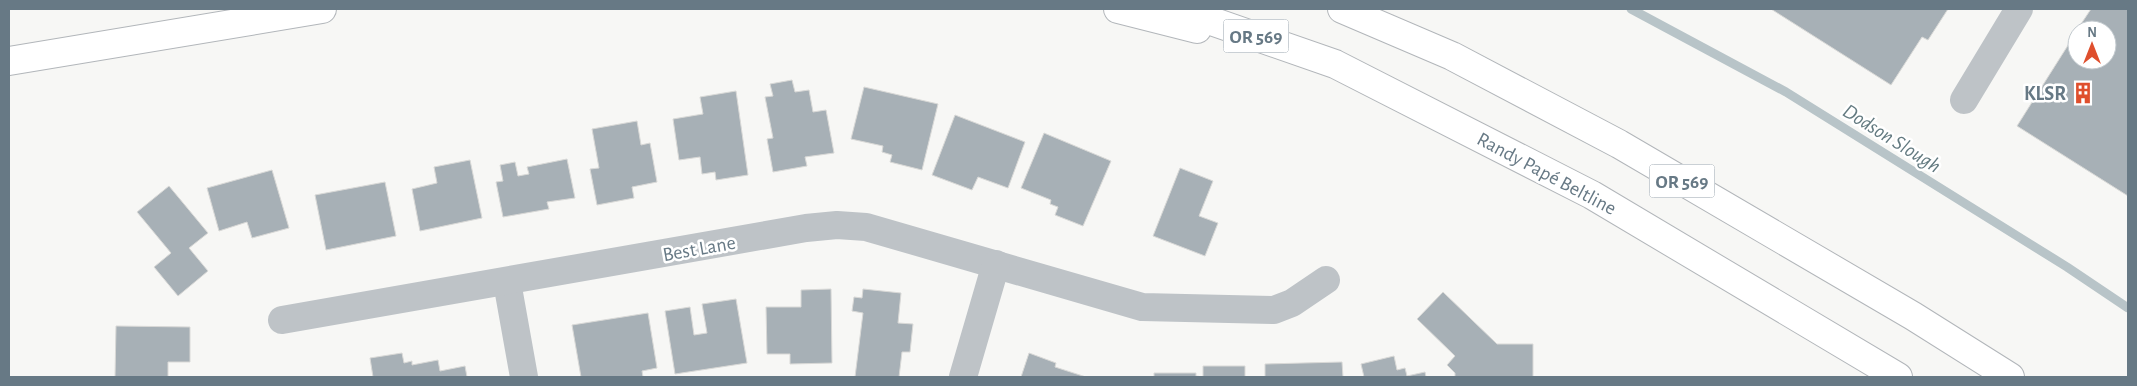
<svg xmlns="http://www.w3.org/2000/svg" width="2137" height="386" viewBox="0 0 2137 386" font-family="'Alegreya Sans',sans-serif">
	<rect width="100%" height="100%" fill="#f7f7f5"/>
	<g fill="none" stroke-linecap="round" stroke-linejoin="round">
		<!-- stream -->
		<polyline stroke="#b8c4c8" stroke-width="9" points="1631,9 1786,92 2067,267 2128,308"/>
	</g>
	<!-- building -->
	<g fill="#a7b0b6" stroke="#d9d9d7">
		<polygon points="1771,9 1948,9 1928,40 1922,37 1891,85"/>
		<polygon points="2091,9 2128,9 2128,196 2017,126 2077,31 2077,60 2107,60 2107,30 2077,30"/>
		<polygon points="792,80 795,92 809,90 813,112 826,110 834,153 805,157 807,166 773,172 767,139 773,138 765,97 773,96 770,84"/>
		<polygon points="864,87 938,104 922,170 890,162 892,155 882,152 883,146 851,139"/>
		<polygon points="736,91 748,175 716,180 715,172 702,174 700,157 679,160 673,119 703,114 700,97"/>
		<polygon points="955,115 1025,142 1008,188 978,177 972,190 932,175"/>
		<polygon points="637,121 641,145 650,143 657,182 632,187 634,198 597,205 590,169 599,168 592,129"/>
		<polygon points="1044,133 1111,161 1083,226 1055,215 1058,207 1050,204 1051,200 1021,188"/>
		<polygon points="567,159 575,198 547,202 549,209 503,217 496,182 503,181 500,165 515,162 518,176 529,174 527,167"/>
		<polygon points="470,160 482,218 420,231 412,189 437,183 434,167"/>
		<polygon points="1180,168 1213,181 1199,216 1218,223 1205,256 1153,236"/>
		<polygon points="272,170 289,228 252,238 247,222 219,231 207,188"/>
		<polygon points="385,182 396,236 326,250 315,195"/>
		<polygon points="169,186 208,233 189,248 208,271 178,296 154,267 171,253 137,212"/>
		<polygon points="831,289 832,363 790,364 790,354 767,354 766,307 801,307 801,290"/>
		<polygon points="863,289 901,293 898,323 913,324 910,352 902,352 899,377 855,377 863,313 852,311 854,297 862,298"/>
		<polygon points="1443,292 1497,344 1533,344 1533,377 1455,377 1455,373 1447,365 1455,356 1417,319"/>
		<polygon points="736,299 747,363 675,374 665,311 690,307 694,335 707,333 702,304"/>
		<polygon points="648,313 657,368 642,371 643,377 581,377 572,325"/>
		<polygon points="116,326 190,327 190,362 168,362 168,377 115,377"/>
		<polygon points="402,353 404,363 412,361 412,365 438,360 440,371 465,366 467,377 373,377 370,358"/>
		<polygon points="1029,353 1056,363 1055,367 1086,377 1021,377"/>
		<polygon points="1394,356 1397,370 1405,368 1407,376 1425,372 1426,377 1364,377 1361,364"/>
		<polygon points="1342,362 1343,377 1265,377 1265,364"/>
		<polygon points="1203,366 1245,366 1245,377 1154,377 1154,373 1196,373 1196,376 1203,377"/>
	</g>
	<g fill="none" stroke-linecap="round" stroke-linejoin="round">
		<!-- highway casing -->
		<g stroke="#b2b6ba" stroke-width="30">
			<g id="highway">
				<polyline points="1118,9 1197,29"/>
				<polyline points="1177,9 1335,64 1592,195 1898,377"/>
				<polyline points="1342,9 1452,56 1619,144 1913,316 2010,377"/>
				<polyline points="9,61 322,9"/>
			</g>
		</g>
		<!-- minor -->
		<g stroke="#bec3c7" stroke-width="28">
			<polyline points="1964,100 2019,9"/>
			<polyline points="507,282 524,377"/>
			<polyline points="282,320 806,228 837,225 866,227 1142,307 1274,310 1292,303 1326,280"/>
			<polyline points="963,377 996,264"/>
		</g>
		<!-- highway -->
		<use href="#highway" stroke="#fff" stroke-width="28"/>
	</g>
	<!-- icons -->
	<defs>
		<g id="building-bare" transform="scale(1.725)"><path d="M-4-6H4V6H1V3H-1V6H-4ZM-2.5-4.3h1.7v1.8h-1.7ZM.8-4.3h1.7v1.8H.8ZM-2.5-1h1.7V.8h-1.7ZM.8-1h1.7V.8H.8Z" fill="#df4f2d" stroke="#fff" stroke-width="2.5" paint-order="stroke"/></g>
	</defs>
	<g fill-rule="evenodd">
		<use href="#building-bare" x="2083" y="93"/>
	</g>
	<g text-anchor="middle" stroke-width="5" stroke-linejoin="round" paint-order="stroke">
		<!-- shield labels -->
		<g fill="#fff" stroke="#95a1aa" stroke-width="1">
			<rect x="1223.5" y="19.5" width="65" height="33" rx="4"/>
			<rect x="1649.5" y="164.5" width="65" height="33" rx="4"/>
		</g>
		<g font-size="19" font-weight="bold" fill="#677985">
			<text x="1256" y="43">OR 569</text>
			<text x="1682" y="188">OR 569</text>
		</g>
		<!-- poi labels -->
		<g font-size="20" font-weight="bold" fill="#677985" stroke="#fff" text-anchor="end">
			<text x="2066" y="100">KLSR</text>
		</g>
		<!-- street labels -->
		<g font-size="20" fill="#677985" stroke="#fff">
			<text transform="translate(1547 173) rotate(28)" y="7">Randy Papé Beltline</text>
			<text transform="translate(699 248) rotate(-10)" y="7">Best Lane</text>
		</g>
		<!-- water labels -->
		<g font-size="21" font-style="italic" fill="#637a80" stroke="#fff">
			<text transform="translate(1892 138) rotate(32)" y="7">Dodson Slough</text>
		</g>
	</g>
	<!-- border -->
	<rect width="2137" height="386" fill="none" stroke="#677985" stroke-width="20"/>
	<!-- north arrow -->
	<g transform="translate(2092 45)"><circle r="24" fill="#ffffff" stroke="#c2c9ce"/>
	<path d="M0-4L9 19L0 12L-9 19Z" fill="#df4f2d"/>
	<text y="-8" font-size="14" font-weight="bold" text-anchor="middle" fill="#677985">N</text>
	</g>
</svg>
